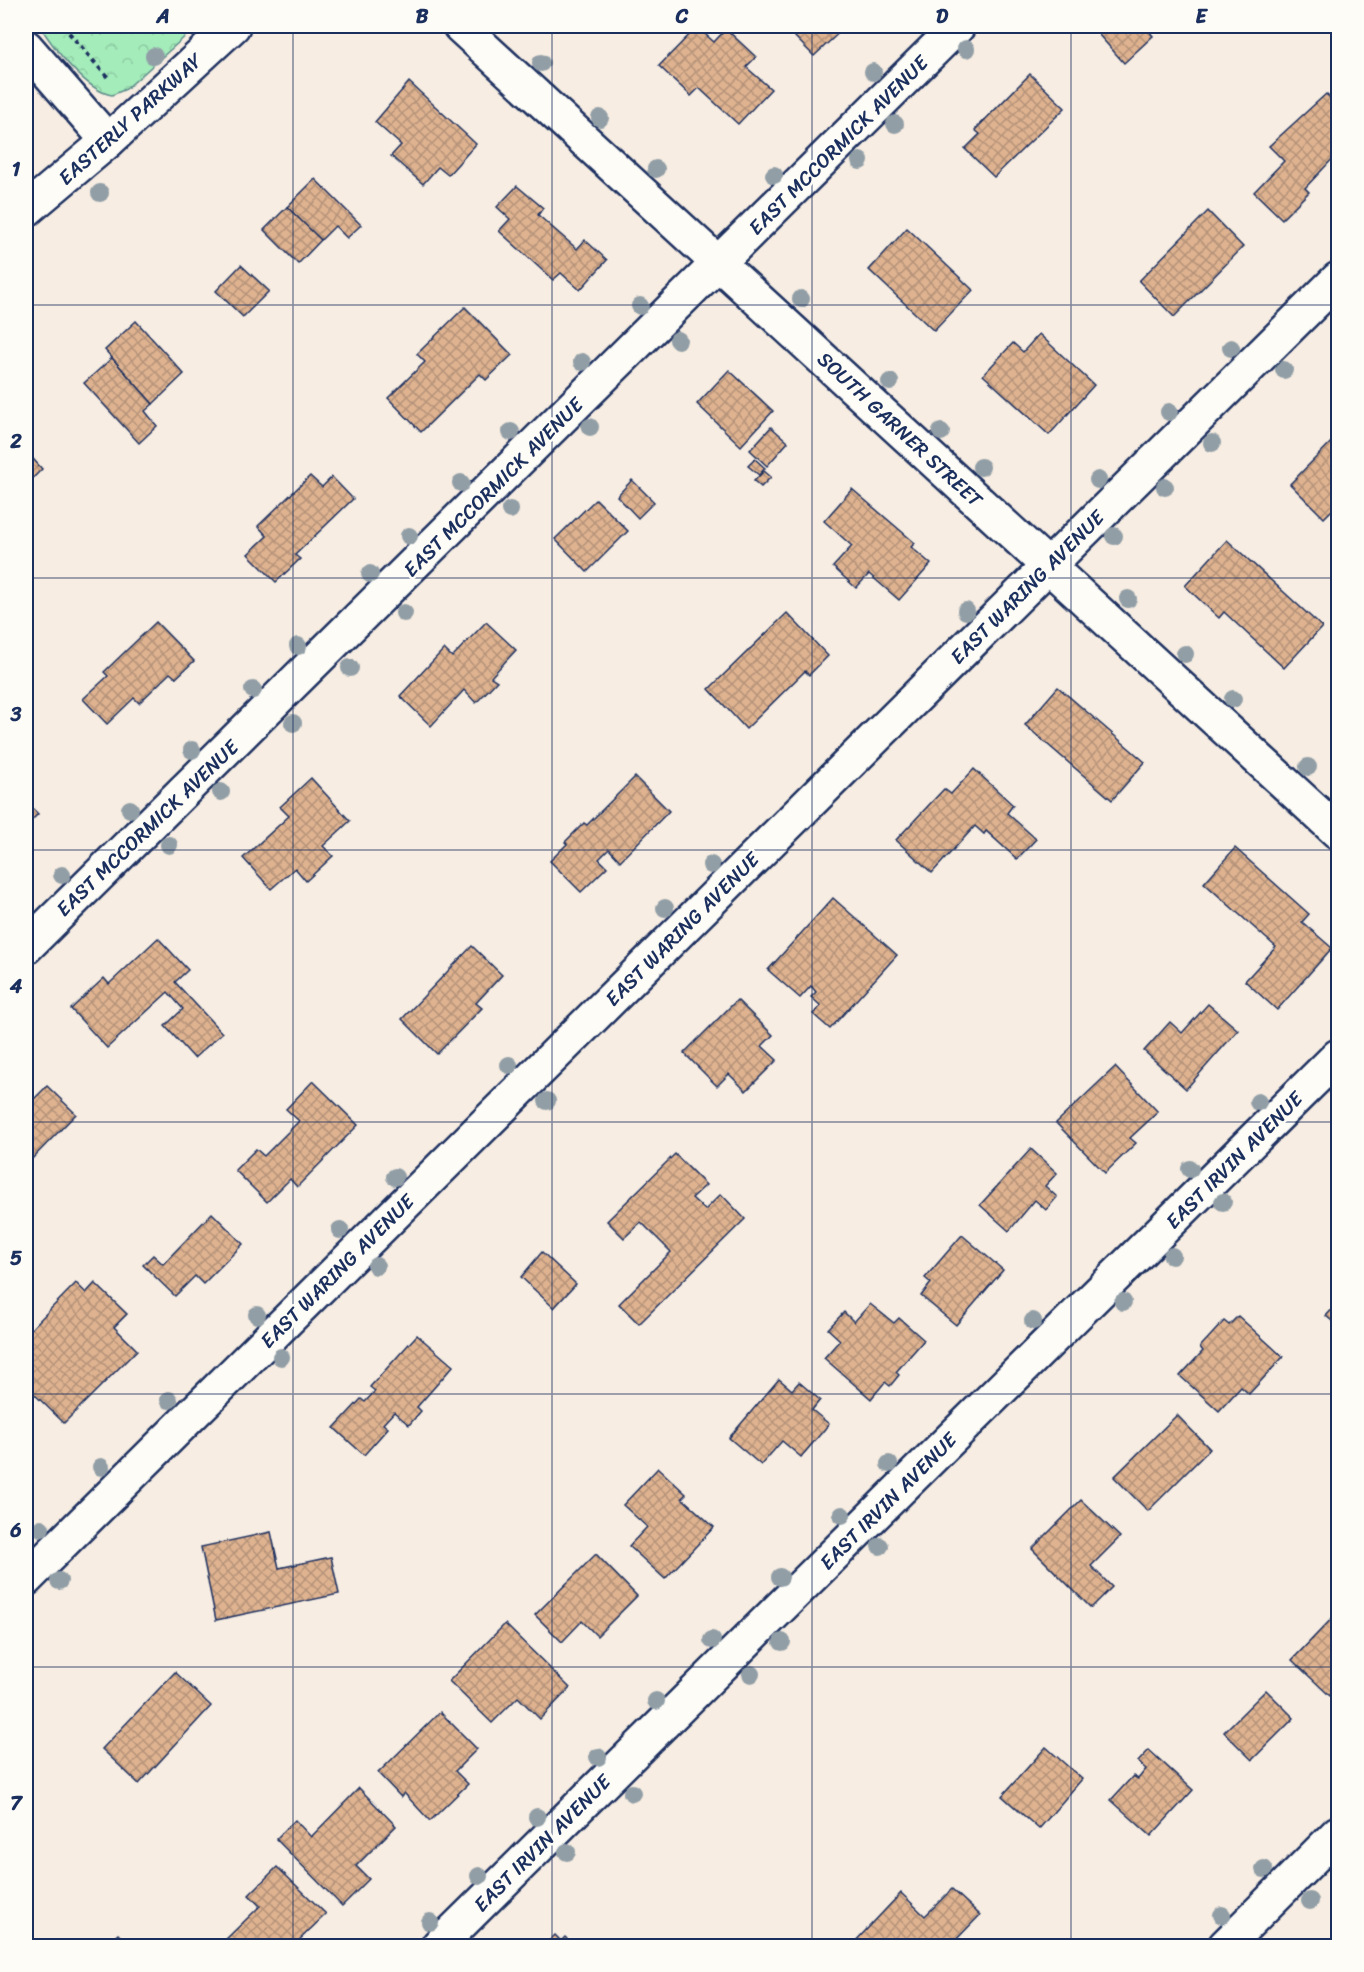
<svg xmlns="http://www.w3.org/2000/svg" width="1364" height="1972" viewBox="0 0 1364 1972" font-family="Sriracha,sans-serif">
	<defs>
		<pattern id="park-crowns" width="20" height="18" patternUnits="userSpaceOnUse" patternTransform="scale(1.5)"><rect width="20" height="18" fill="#a4ecba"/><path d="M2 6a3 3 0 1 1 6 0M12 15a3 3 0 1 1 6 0" fill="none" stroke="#8dcba2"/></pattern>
		<pattern id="building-cross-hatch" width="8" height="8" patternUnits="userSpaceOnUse" patternTransform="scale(1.5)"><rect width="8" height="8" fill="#dfb390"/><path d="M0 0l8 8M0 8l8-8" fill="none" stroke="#b49279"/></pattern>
	</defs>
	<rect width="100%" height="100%" fill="#f7ede2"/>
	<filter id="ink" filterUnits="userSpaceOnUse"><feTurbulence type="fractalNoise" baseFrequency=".0167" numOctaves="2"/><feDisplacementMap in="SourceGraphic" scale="12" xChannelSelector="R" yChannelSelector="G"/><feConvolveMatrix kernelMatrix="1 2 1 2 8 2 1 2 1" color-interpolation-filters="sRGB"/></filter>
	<g filter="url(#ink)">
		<!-- park -->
		<path fill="url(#park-crowns)" stroke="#608e8c" stroke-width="1.5" d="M40,26H197L126,89L112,95C86,91 53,47 40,26Z"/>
		<!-- building -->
		<g fill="url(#building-cross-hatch)" stroke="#1b2f5e" stroke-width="1.5">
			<polygon points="784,26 846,26 814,56"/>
			<polygon points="1109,26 1145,26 1153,36 1124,63 1099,35"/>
			<polygon points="697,27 714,42 726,29 756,57 746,67 771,89 738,124 699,88 691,96 659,66"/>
			<polygon points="1030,74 1065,108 994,177 965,149 980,134 975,130"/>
			<polygon points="409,82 476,144 448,175 438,167 423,184 391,156 401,145 375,122"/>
			<polygon points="1326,94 1338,106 1338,153 1305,188 1309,192 1282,219 1254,192 1284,161 1269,146"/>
			<polygon points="315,179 361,225 347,238 335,226 321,240 287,207"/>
			<polygon points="517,186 543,208 538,215 577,249 585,240 607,260 580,290 561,273 553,280 499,231 510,219 497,207"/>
			<polygon points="287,207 321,240 298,264 264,230"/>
			<polygon points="1208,211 1243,247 1174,317 1139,281"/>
			<polygon points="907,228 973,290 934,331 869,270"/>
			<polygon points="241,265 269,291 243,317 216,291"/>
			<polygon points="465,307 512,355 486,380 480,374 421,432 388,398 425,362 417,354"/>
			<polygon points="136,321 184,374 153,404 105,350"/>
			<polygon points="1039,334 1094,385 1049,435 983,375 1013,343 1023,352"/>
			<polygon points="112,358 153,404 145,411 157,426 139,443 84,383"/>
			<polygon points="729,370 773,411 741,446 697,404"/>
			<polygon points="771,427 788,442 767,466 750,450"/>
			<polygon points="1338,435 1338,504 1324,518 1290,484"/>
			<polygon points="26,451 42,469 26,485"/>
			<polygon points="755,459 765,468 759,475 748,466"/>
			<polygon points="764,471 771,477 761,487 754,481"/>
			<polygon points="310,476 322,487 332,477 353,499 295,555 300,559 276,582 248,554 267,536 258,526"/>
			<polygon points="632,480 654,502 638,518 617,496"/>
			<polygon points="852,489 915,543 911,547 931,564 899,600 869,574 856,588 833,567 852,546 824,521"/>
			<polygon points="596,499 628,531 587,572 555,539"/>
			<polygon points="1227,540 1322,627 1284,668 1224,612 1219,618 1185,586"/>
			<polygon points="787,613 828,656 809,675 805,671 746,729 709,689"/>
			<polygon points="156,622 194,661 176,678 170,673 139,703 134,698 107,724 83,699 108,676 104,672"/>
			<polygon points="486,622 516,650 491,677 497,681 476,703 464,690 431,726 400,696 444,649 452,657"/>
			<polygon points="1058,687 1145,762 1112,800 1025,725"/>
			<polygon points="974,769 1013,805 1007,813 1036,839 1017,859 986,831 984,834 975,826 932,873 896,840 944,789 951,794"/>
			<polygon points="635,777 669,811 620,861 609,849 599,859 607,867 581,892 550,861 567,844 565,842 584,823 587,825"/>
			<polygon points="311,778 350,821 323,846 333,856 306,881 295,868 271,889 243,858 289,816 280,807"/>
			<polygon points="26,802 38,814 26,826"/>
			<polygon points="1235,848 1309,914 1302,922 1332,948 1277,1010 1245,981 1276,947 1204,883"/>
			<polygon points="833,898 897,955 830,1029 813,1014 821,1006 811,997 816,992 811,986 800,998 768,970"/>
			<polygon points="158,938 188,970 175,982 222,1033 194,1058 165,1026 183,1009 168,992 107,1048 71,1009 104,978 109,984"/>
			<polygon points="472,946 502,975 476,1003 482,1008 437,1054 402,1019"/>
			<polygon points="737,1000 773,1035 762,1046 777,1060 746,1091 729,1074 717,1086 684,1053"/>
			<polygon points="1208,1004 1238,1030 1186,1089 1144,1051 1170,1022 1182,1033"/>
			<polygon points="1115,1067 1158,1112 1130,1138 1136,1143 1105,1173 1056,1123"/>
			<polygon points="313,1081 358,1125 297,1187 290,1179 267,1202 235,1170 256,1149 264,1156 299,1121 286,1109"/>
			<polygon points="47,1086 76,1114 26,1165 26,1107"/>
			<polygon points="1031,1149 1057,1173 1045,1186 1057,1197 1046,1210 1035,1200 1009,1231 980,1205"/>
			<polygon points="675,1154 706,1185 692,1198 705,1210 721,1194 745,1219 639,1324 619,1304 671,1252 641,1222 624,1238 607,1221"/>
			<polygon points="212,1213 243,1244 203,1284 195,1276 175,1296 143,1265 153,1255 163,1264"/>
			<polygon points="962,1235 1003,1270 956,1325 921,1296 931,1283 925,1278"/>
			<polygon points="542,1252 576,1284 554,1308 521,1277"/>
			<polygon points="76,1283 86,1293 95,1283 127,1314 114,1327 137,1350 64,1423 26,1386 26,1334"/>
			<polygon points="1338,1303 1338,1326 1326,1316"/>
			<polygon points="870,1304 894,1323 899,1318 924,1340 896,1372 899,1375 890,1386 885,1382 871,1399 824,1358 840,1340 828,1329 844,1312 854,1322"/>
			<polygon points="1238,1316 1283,1357 1249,1394 1241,1387 1219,1411 1180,1376 1203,1351 1200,1347 1224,1321 1229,1325"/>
			<polygon points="417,1335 453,1366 417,1407 421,1411 409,1425 394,1412 383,1424 388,1428 364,1455 334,1428 361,1399 365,1402 375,1391 370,1387"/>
			<polygon points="779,1379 792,1390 799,1382 820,1400 812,1410 829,1424 801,1457 782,1441 761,1465 729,1438"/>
			<polygon points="1177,1415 1210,1449 1148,1511 1114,1477"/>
			<polygon points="658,1468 686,1494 682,1498 714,1527 665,1579 629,1546 647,1527 623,1505"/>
			<polygon points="1081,1500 1120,1537 1091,1566 1112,1587 1091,1608 1032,1549"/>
			<polygon points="271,1532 279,1568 331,1557 339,1594 216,1620 201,1547"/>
			<polygon points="596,1554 637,1596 597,1636 582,1621 562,1642 535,1615"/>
			<polygon points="1338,1612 1338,1687 1330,1696 1292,1660"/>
			<polygon points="505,1624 570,1688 540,1719 518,1697 492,1723 449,1681"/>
			<polygon points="175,1672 211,1706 139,1784 102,1749"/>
			<polygon points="1266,1690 1294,1718 1252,1760 1224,1732"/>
			<polygon points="440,1712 477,1749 455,1771 468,1784 430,1821 404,1793 401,1797 378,1773"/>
			<polygon points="1046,1747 1082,1779 1039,1829 1002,1796"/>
			<polygon points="1149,1750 1193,1790 1151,1836 1111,1800 1133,1776 1138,1779 1146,1769 1138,1762"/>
			<polygon points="359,1788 396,1826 356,1866 369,1879 342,1906 276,1839 295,1820 311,1837"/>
			<polygon points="277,1867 326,1914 293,1946 219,1946 260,1906 249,1895"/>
			<polygon points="952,1889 980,1915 950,1946 851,1946 901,1893 925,1916"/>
			<polygon points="118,1934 130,1946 104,1946"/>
			<polygon points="555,1935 561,1941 565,1937 574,1946 544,1946"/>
		</g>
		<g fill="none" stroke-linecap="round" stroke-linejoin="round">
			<!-- minor casing -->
			<g stroke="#1b2f5e" stroke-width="38">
				<g id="minor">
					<polyline points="460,26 1338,832"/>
					<polyline points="26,47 108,141"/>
					<polyline points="26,947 958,26"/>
					<polyline points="26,1579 1338,279"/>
					<polyline points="438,1946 1338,1056"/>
					<polyline points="1225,1946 1338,1833"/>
				</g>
			</g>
			<!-- major casing -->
			<g stroke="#1b2f5e" stroke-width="38">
				<polyline id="major" points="26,210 108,141 233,26"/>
			</g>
			<!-- path -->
			<polyline stroke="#1b2f5e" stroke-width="4" stroke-dasharray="4.5 4.5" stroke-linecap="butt" points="63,26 110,80"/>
			<!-- minor -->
			<use href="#minor" stroke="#fdfcf7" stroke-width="33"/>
			<!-- major -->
			<use href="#major" stroke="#fdfcf7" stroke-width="33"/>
		</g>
		<!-- trees -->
		<g fill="#919ea6">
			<circle cx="966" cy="49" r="9"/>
			<circle cx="154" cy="56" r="9"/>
			<circle cx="541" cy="63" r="9"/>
			<circle cx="873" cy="72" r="9"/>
			<circle cx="600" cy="118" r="9"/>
			<circle cx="895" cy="124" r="9"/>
			<circle cx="860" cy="161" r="9"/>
			<circle cx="656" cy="169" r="9"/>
			<circle cx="774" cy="175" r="9"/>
			<circle cx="100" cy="193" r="9"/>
			<circle cx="801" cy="299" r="9"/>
			<circle cx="640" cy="306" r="9"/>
			<circle cx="678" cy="340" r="9"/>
			<circle cx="1231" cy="348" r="9"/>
			<circle cx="582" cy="362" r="9"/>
			<circle cx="1284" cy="370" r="9"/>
			<circle cx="890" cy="382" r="9"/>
			<circle cx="1169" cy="412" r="9"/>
			<circle cx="590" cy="427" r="9"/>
			<circle cx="511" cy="432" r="9"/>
			<circle cx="941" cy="432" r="9"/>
			<circle cx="1212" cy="443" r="9"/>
			<circle cx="981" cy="467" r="9"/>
			<circle cx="1098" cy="480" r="9"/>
			<circle cx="461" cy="483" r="9"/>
			<circle cx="1165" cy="487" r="9"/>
			<circle cx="510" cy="510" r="9"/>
			<circle cx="409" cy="536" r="9"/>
			<circle cx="1114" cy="536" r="9"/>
			<circle cx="370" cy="574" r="9"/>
			<circle cx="1128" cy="599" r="9"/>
			<circle cx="966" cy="611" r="9"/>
			<circle cx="404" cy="613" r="9"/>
			<circle cx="298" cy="646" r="9"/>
			<circle cx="1185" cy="654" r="9"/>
			<circle cx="350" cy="668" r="9"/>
			<circle cx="253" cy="690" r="9"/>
			<circle cx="1233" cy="699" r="9"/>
			<circle cx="293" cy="723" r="9"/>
			<circle cx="192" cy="750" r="9"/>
			<circle cx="1308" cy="767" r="9"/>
			<circle cx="221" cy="792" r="9"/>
			<circle cx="130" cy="809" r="9"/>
			<circle cx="169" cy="845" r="9"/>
			<circle cx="711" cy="865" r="9"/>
			<circle cx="62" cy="875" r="9"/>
			<circle cx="665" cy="908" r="9"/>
			<circle cx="509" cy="1065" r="9"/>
			<circle cx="547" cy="1101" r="9"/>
			<circle cx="1258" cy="1102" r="9"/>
			<circle cx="1190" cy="1169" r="9"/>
			<circle cx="395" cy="1177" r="9"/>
			<circle cx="1223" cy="1202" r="9"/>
			<circle cx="340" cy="1230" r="9"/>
			<circle cx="1172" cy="1256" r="9"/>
			<circle cx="376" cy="1266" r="9"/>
			<circle cx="1123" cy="1302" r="9"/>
			<circle cx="257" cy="1315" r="9"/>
			<circle cx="1033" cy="1321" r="9"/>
			<circle cx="281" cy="1357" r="9"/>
			<circle cx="169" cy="1400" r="9"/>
			<circle cx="889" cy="1464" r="9"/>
			<circle cx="101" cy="1467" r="9"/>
			<circle cx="842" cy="1515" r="9"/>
			<circle cx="41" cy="1528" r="9"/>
			<circle cx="880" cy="1546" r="9"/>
			<circle cx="780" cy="1577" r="9"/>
			<circle cx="59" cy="1581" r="9"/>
			<circle cx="712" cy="1640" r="9"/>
			<circle cx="782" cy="1642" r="9"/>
			<circle cx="751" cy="1674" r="9"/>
			<circle cx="656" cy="1701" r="9"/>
			<circle cx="598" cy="1757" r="9"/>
			<circle cx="632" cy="1793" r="9"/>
			<circle cx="537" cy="1817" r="9"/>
			<circle cx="567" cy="1852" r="9"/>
			<circle cx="1264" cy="1869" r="9"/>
			<circle cx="479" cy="1876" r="9"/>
			<circle cx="1310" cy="1901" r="9"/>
			<circle cx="1222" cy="1915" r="9"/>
			<circle cx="430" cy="1922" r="9"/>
		</g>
	</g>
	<!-- grid -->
	<path fill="none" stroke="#1b2f5e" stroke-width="1.5" stroke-opacity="0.55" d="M293,26V1946M552,26V1946M812,26V1946M1071,26V1946M26,305H1338M26,578H1338M26,850H1338M26,1122H1338M26,1394H1338M26,1667H1338"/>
	<g text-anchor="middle" stroke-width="5" stroke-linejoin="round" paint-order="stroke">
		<!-- street labels -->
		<g font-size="20" fill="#1b2f5e" stroke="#fdfcf7">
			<text transform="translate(130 119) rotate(-42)" y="7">EASTERLY PARKWAY</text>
			<text transform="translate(838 145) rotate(-45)" y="7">EAST MCCORMICK AVENUE</text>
			<text transform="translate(900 429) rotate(43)" y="7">SOUTH GARNER STREET</text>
			<text transform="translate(493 487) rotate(-45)" y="7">EAST MCCORMICK AVENUE</text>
			<text transform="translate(1027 587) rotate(-45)" y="7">EAST WARING AVENUE</text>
			<text transform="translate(147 828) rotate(-44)" y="7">EAST MCCORMICK AVENUE</text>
			<text transform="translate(682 929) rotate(-45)" y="7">EAST WARING AVENUE</text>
			<text transform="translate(1234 1160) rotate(-45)" y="7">EAST IRVIN AVENUE</text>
			<text transform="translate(337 1271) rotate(-45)" y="7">EAST WARING AVENUE</text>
			<text transform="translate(888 1501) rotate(-45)" y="7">EAST IRVIN AVENUE</text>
			<text transform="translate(542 1843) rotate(-45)" y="7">EAST IRVIN AVENUE</text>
		</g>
	</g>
	<!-- margin -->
	<rect width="1364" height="1972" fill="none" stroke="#fdfcf7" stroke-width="66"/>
	<rect x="33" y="33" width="1298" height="1906" fill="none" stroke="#1b2f5e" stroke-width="2"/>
	<g font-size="20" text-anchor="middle" font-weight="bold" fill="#1b2f5e">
		<text x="163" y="23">A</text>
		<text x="422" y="23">B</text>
		<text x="682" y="23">C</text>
		<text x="942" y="23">D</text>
		<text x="1201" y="23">E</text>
		<text x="16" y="176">1</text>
		<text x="16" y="448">2</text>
		<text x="16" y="721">3</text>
		<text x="16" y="993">4</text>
		<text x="16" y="1265">5</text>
		<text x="16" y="1537">6</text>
		<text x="16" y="1810">7</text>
	</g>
</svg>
